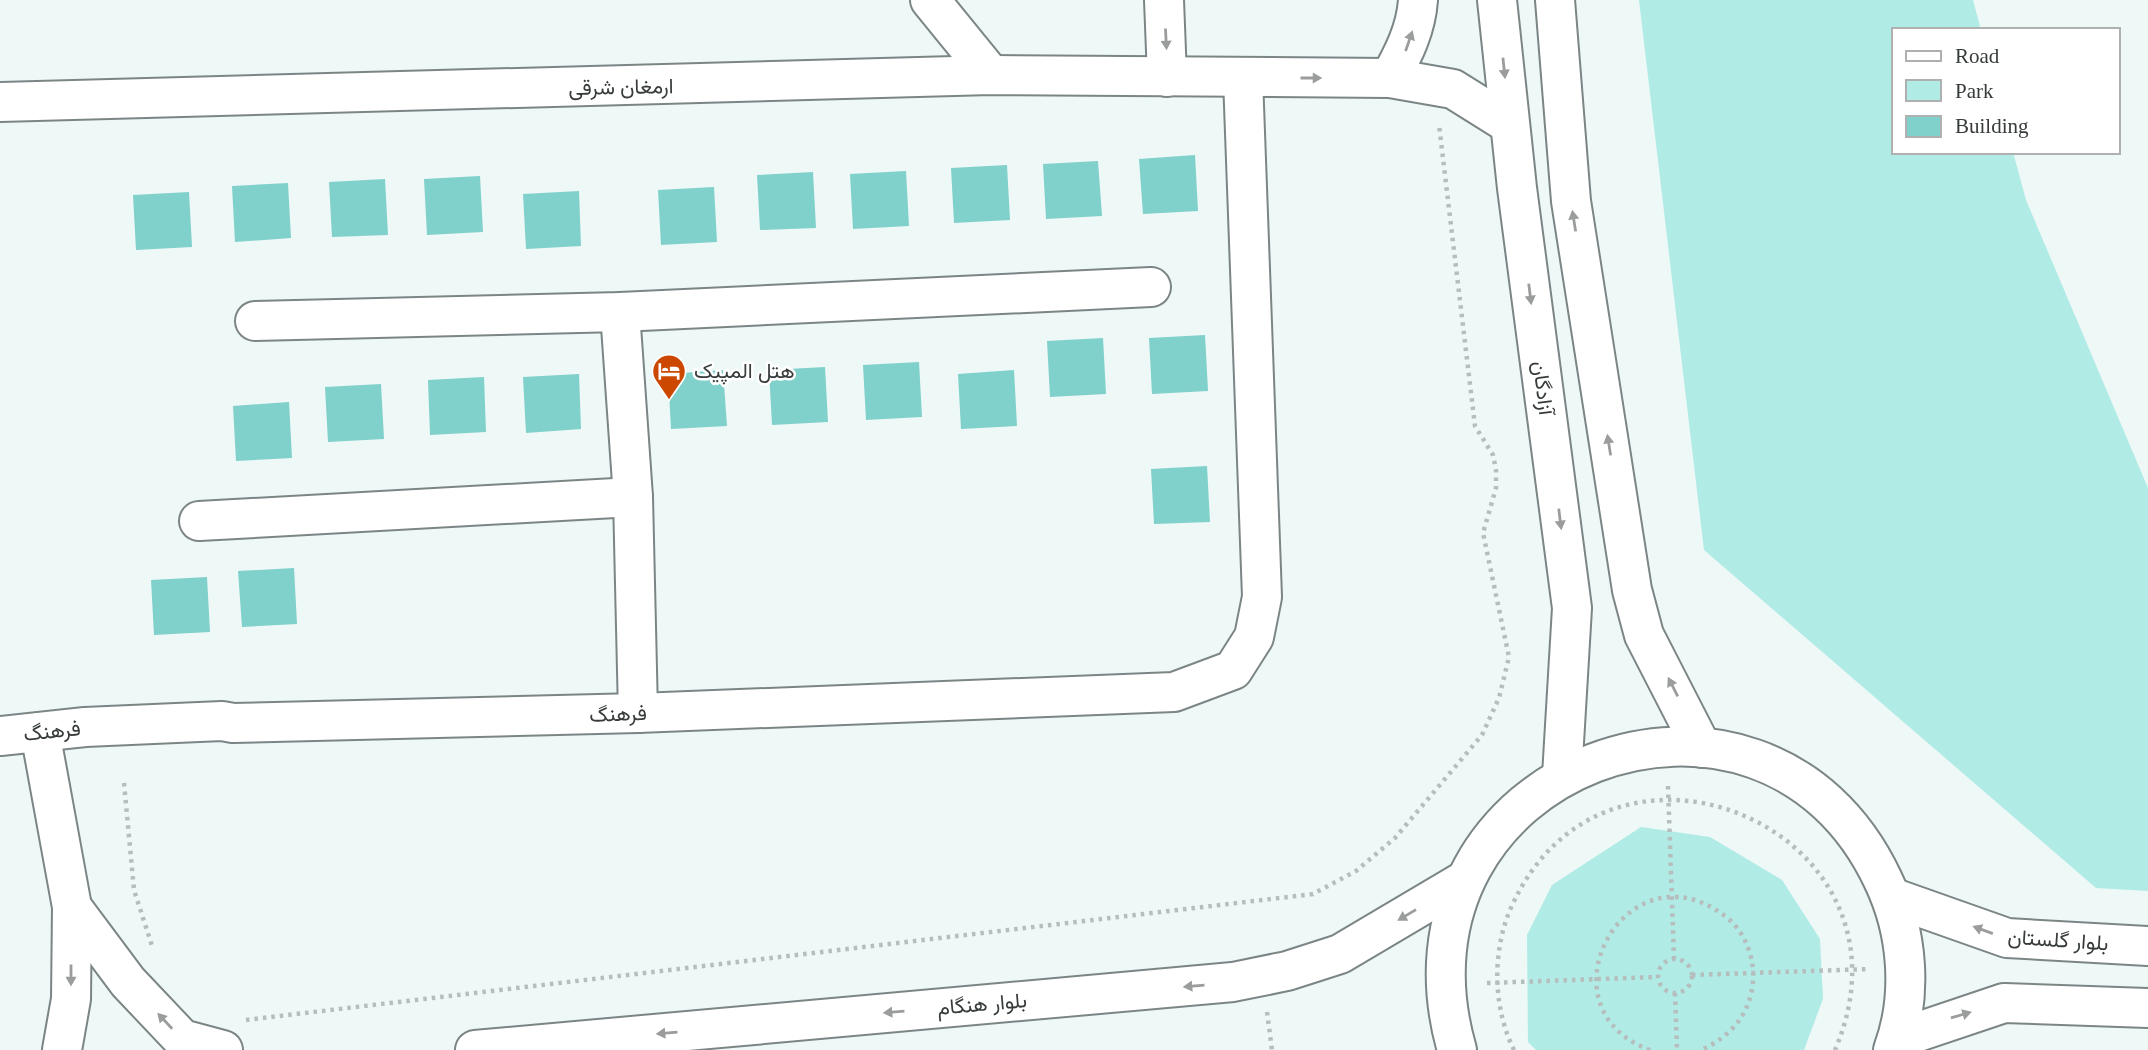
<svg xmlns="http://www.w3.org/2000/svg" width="2148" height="1050" viewBox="0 0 2148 1050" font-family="'Times New Roman',Vazirmatn,serif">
	<rect width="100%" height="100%" fill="#edf8f7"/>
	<!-- green -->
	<g fill="#b0ebe6">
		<polygon points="1639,0 1973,0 1981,30 1894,30 1894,152 2013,152 2026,200 2148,488 2148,891 2096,888 1704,550"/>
		<polygon points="1641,827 1710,837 1782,880 1820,939 1823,999 1804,1050 1536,1050 1528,1042 1527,935 1552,885"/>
	</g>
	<!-- building -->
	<g fill="#80d0cb">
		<polygon points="1195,155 1198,211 1143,214 1139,159"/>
		<polygon points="1098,161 1102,216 1046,219 1043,164"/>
		<polygon points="1007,165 1010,220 954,223 951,168"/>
		<polygon points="906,171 909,226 853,229 850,174"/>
		<polygon points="813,172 816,228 760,230 757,175"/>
		<polygon points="480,176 483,232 427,235 424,179"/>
		<polygon points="385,179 388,235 332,237 329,182"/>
		<polygon points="288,183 291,238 235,242 232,186"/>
		<polygon points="714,187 717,242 661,245 658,190"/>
		<polygon points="579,191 581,246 526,249 523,194"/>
		<polygon points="189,192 192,247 136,250 133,195"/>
		<polygon points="1205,335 1208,391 1152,394 1149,338"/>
		<polygon points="1103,338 1106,394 1050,397 1047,341"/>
		<polygon points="919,362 922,417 866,420 863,365"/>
		<polygon points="825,367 828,422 772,425 769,370"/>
		<polygon points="723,370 727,426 671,429 668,374"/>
		<polygon points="1014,370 1017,426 961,429 958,374"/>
		<polygon points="579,374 581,429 526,433 523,377"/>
		<polygon points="484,377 486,432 430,435 428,380"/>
		<polygon points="381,384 384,439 328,442 325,387"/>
		<polygon points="289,402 292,458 236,461 233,406"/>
		<polygon points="1207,466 1210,522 1154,524 1151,469"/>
		<polygon points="294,568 297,624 242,627 238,571"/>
		<polygon points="207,577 210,632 154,635 151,580"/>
	</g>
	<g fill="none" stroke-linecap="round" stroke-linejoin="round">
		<!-- minor casing -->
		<g stroke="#7c8585" stroke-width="42">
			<g id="minor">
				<polyline points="930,0 991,75"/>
				<polyline points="1164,0 1167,77"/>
				<path d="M1390,78C1404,53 1416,29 1418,0"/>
				<polyline points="0,102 991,75 1390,78 1453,89 1509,124"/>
				<polyline points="620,312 633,497 638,713"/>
				<polyline points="255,321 620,312 1151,287"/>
				<polyline points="199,521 633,497"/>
				<polyline points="40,732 72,907 71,999 62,1050"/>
				<polyline points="0,736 85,727 222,721 233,723 638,713 1174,692 1233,670 1254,637 1262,597 1243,78"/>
				<polyline points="72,907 128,982 182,1039 223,1050"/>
			</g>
		</g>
		<!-- major casing -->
		<g stroke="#7c8585" stroke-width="42">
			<g id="major">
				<polyline points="1497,0 1517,188 1572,608 1562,776"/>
				<polyline points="1555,0 1571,201 1632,590 1644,635 1702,748"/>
				<polyline points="1891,897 2007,938 2148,946"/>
				<polyline points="1897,1039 2004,1003 2148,1008"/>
				<polyline points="475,1050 1233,982 1287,971 1340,954 1465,880"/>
				<path d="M1457,1050C1375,767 1763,624 1883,880C1908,932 1913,996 1893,1050"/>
			</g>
		</g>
		<!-- path -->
		<g stroke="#b5bebd" stroke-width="4.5" stroke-dasharray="3.5 5" stroke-linecap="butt">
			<polyline points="124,783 134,890 153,949"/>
			<polyline points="1668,786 1674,959"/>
			<circle cx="1675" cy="976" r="17"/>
			<polyline points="1692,975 1870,969"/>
			<polyline points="1487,983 1657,977"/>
			<polyline points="1675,993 1677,1050"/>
			<polyline points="1267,1012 1272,1050"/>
			<polyline points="246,1020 1313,894 1356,871 1395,838 1482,735 1499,698 1509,657 1483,533 1496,488 1496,470 1493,455 1475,426 1439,125"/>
			<path d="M1514,1050C1493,1008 1492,953 1510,910C1604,692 1930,829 1835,1050"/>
			<path d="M1650,1050C1535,1008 1626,841 1725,916C1745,931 1755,958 1753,982C1750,1015 1730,1037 1701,1050"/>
		</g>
		<!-- minor -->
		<use href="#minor" stroke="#fff" stroke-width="38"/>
		<!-- major -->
		<use href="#major" stroke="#fff" stroke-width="38"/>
	</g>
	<!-- one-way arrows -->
	<defs><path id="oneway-solid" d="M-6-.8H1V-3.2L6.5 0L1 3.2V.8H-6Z" transform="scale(1.75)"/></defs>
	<g fill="#9b9d9d">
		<use href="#oneway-solid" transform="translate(1166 39) rotate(87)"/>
		<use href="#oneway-solid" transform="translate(1409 41) rotate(-71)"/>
		<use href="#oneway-solid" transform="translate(1504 68) rotate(84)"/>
		<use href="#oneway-solid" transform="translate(1311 78)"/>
		<use href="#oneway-solid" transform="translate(1574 221) rotate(-99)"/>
		<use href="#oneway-solid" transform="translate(1530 294) rotate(83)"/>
		<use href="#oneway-solid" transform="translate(1609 445) rotate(-99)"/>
		<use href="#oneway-solid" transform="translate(1560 519) rotate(83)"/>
		<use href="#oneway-solid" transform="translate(1673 687) rotate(-117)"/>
		<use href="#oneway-solid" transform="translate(1407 915) rotate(149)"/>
		<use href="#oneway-solid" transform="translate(1983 930) rotate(-160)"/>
		<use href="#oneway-solid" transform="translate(71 975) rotate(90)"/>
		<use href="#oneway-solid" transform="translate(1194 986) rotate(175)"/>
		<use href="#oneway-solid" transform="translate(894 1012) rotate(175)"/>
		<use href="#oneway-solid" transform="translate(1961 1015) rotate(-16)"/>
		<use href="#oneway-solid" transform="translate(165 1021) rotate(-133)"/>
		<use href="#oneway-solid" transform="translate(667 1033) rotate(175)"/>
	</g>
	<!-- icons -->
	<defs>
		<g id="hotel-pin" transform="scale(1.75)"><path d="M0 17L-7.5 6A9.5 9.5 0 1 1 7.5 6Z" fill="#cc4700" stroke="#fff"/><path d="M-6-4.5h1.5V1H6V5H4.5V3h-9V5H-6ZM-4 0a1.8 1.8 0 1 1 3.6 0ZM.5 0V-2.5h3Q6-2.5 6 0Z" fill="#fff"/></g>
	</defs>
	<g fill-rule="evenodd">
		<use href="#hotel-pin" x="669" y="371"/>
	</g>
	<g text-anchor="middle" stroke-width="5" stroke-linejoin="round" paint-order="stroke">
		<!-- street labels -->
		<g font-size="21" fill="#373b3b" stroke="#fff">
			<text transform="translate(621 87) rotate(-1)" y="7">ارمغان شرقی</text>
			<text transform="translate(1543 388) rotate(83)" y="7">آزادگان</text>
			<text transform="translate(618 714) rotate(-2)" y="7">فرهنگ</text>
			<text transform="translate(52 731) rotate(-6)" y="7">فرهنگ</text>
			<text transform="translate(2058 940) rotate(4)" y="7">بلوار گلستان</text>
			<text transform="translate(982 1004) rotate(-5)" y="7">بلوار هنگام</text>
		</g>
		<!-- poi labels -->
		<g font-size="21" fill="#373b3b" stroke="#fff" text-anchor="start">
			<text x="694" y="378">هتل المپیک</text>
		</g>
	</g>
	<!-- legend -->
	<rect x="1892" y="28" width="228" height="126" fill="#ffffff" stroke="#afb1b1" stroke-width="2"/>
	<rect x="1906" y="51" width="35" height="10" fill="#ffffff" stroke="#afb1b1" stroke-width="2"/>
	<text x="1955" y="63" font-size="21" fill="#373b3b">Road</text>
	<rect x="1906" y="80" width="35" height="21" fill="#b0ebe6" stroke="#afb1b1" stroke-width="2"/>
	<text x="1955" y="98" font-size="21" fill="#373b3b">Park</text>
	<rect x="1906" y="116" width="35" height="21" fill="#80d0cb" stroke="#afb1b1" stroke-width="2"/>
	<text x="1955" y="133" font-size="21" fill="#373b3b">Building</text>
</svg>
